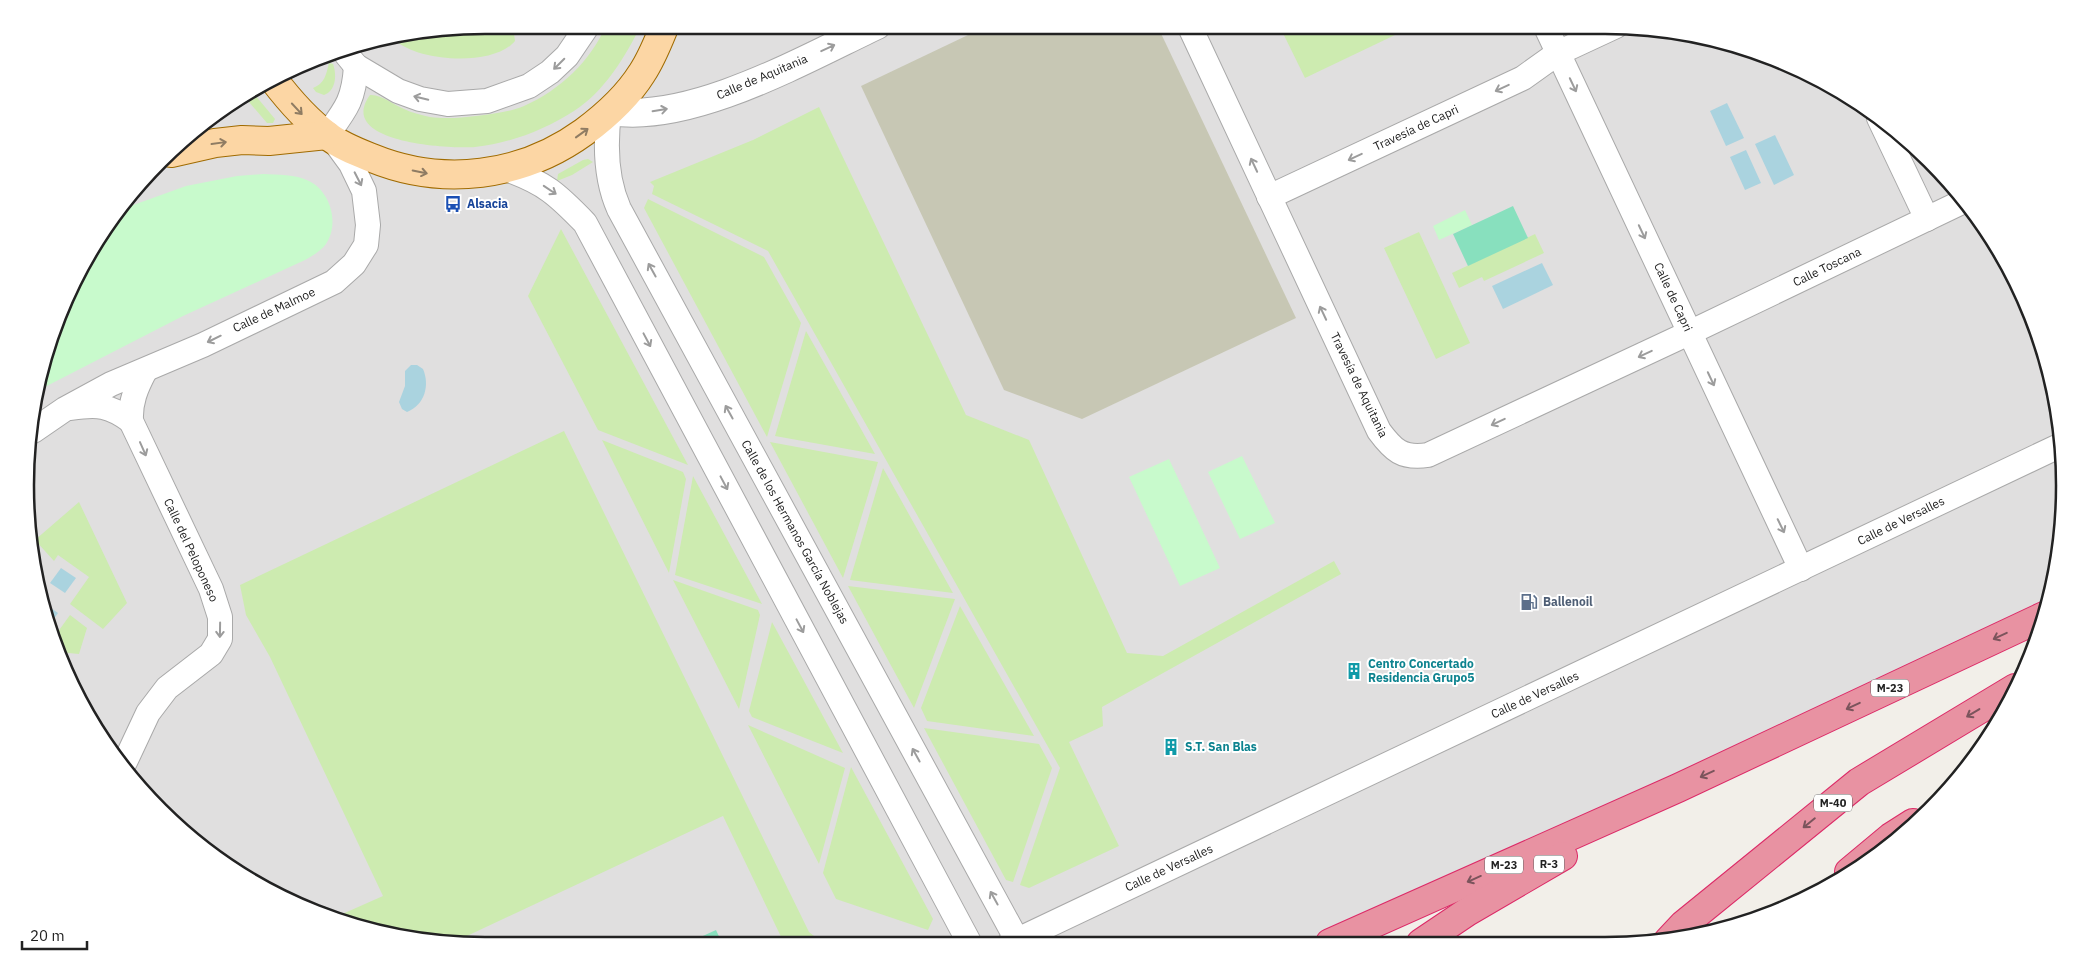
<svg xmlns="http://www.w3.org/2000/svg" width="2090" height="971" viewBox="0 0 2090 971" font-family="'IBM Plex Sans',sans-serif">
	<rect width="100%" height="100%" fill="#f2efe9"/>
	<!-- residential -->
	<polygon fill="#e0dfdf" points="486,25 1605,25 1695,34 1780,60 1860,102 1930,160 1987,229 2030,309 2056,395 2065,485 2056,575 2044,616 1330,943 485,946 396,937 310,911 182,832 87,715 49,633 29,546 34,396 87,256 171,153 215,143 213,129 208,120 256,87 337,50"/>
	<!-- construction -->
	<polygon fill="#c7c7b4" points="989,25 1157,25 1296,318 1082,419 1004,390 861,86"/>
	<!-- grass -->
	<g fill="#cdebb0">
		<path d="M485,25H499L514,34L515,41C494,67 418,62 395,40Z"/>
		<path d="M606,25H641C626,56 604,92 574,111C544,130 511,143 475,147C450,149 335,143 370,95C381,94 394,105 404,109C412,113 422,115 430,117C444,119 461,118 476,116C491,114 510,112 524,106C560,90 591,61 606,25Z"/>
		<polygon points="1279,25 1416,25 1305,78"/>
		<path d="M329,63L333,64C337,75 336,91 324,95L316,92L313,88C325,83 326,75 329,63Z"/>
		<polygon points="251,90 275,119 273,123 267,123 243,95"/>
		<polygon points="819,107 966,415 1029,440 1127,653 1163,656 1334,561 1341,574 1102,707 1103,726 1069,742 1119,846 1029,888 1020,885 1060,768 768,251 652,194 654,186 650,182 753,140"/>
		<polygon points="588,159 593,162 572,175 557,181 558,174 583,160"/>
		<polygon points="648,199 764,257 801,323 767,437 644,208"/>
		<polygon points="561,229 688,465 598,430 528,296"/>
		<polygon points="1419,232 1470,343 1436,359 1384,248"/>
		<polygon points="1535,234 1544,253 1484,281 1482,277 1459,288 1452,273"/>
		<polygon points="806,331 875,454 775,436"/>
		<polygon points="564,431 809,932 824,944 828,945 785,945 723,816 452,943 398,937 386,927 340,915 383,896 270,657 246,615 240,585"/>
		<polygon points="602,440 683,472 686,479 669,573"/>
		<polygon points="770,442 878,462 843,578"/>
		<polygon points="883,468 953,593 850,580"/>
		<polygon points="693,476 762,604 675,575"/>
		<polygon points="79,502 127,603 103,629 70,604 89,577 58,555 54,561 35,540"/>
		<polygon points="673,580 758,610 760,615 739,709"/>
		<polygon points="848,586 955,599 914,708"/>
		<polygon points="960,606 1034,736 927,721 921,708"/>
		<polygon points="70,615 87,628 79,654 58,652 52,640"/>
		<polygon points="772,622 843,753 752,717 749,711"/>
		<polygon points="748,725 845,768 819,864"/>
		<polygon points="924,728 1039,744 1052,768 1013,882 1006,880"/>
		<polygon points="851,767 933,919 928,930 836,899 823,873"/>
	</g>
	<!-- park -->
	<g fill="#c8facc">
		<path d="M263,174C278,175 295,174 309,181C330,191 340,223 326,244C321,251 312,256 305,260L183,316L35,392L87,256L125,208L186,186L237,176Z"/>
		<polygon points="1465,210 1472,225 1439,240 1433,226"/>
		<polygon points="1242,456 1275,523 1240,539 1208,472"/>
		<polygon points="1169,459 1220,568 1180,586 1129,477"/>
	</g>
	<!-- pitch -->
	<g fill="#88e0be">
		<polygon points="1513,206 1528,238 1468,266 1453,234"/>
		<polygon points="716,930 723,945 683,945"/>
	</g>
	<!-- water -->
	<g fill="#aad3df">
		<polygon points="1727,103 1744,138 1726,146 1710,111"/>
		<polygon points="1775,135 1794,175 1774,185 1755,144"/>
		<polygon points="1746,150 1761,183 1745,190 1730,157"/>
		<polygon points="1542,263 1553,285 1503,309 1492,286"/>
		<path d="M411,365H417L423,369C430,385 425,405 407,412L402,409L399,402L405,386V371Z"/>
		<polygon points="61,568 76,578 65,593 50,583"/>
		<polygon points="42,602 58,613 48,627"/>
	</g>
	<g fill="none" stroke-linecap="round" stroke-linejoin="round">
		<!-- minor casing -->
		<g stroke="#a9a9a9" stroke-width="26">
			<g id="minor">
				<path d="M1189,25L1379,431C1393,450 1402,459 1428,455L1689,333L1964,201"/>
				<polyline points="1545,25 1801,569"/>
				<polyline points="342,49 356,66 398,91 420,99 448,104 487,101 529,86 550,72 567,56 588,25"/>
				<path d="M609,113C605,145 606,180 619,209L1017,940"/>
				<polyline points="1879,118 1927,219"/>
				<path d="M327,135C346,109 354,100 356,66"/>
				<path d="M506,169C545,183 557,194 585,223L970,944"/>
				<polyline points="1269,197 1523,78 1558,53 1616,26"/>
				<path d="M71,408C98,404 109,405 131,421"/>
				<polyline points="33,431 65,409 111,384 203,345 334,282 354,264 366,245 368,225 364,191 351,164 332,138"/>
				<path d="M125,762L148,713L167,688L211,654L220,639V617L211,589L131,421C130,402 136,388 145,371"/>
				<polyline points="1009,944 2061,445"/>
			</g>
		</g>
		<!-- tertiary casing -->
		<g stroke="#a9a9a9" stroke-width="30">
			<path id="tertiary" d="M611,111C691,124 805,59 877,25"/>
		</g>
		<!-- primary casing -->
		<g stroke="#a06b00" stroke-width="30">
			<g id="primary">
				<path d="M273,79C289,100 306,120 328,136C341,146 357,152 372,158C443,187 522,177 584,132C607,115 627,97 642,73C652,58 658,42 665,25"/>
				<polyline points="171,153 215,143 242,140 269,141 327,135"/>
			</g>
		</g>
		<!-- motorway casing -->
		<g stroke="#dc2a67" stroke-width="30">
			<g id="motorway">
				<polyline points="1849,872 1891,837 1913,823"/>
				<polyline points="1668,941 1683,925 1859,782 2015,688"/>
				<polyline points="1330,943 1678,788 2044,616"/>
				<polyline points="1421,943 1467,912 1563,856"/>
			</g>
		</g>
		<!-- minor -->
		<use href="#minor" stroke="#fff" stroke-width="24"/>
		<!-- tertiary -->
		<use href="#tertiary" stroke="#fff" stroke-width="28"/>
		<!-- primary -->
		<use href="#primary" stroke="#fcd6a4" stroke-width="28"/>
		<!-- motorway -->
		<use href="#motorway" stroke="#e892a2" stroke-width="28"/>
	</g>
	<!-- one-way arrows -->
	<defs><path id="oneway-shaft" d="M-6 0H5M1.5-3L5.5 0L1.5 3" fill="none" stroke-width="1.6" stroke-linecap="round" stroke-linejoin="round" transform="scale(1.25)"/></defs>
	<g stroke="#9c9c9c">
		<use href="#oneway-shaft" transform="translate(828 48) rotate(-25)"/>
		<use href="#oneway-shaft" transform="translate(559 64) rotate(135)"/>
		<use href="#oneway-shaft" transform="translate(1573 85) rotate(65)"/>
		<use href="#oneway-shaft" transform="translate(1502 88) rotate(155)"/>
		<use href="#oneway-shaft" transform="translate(421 98) rotate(-166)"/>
		<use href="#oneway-shaft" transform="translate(660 110) rotate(-9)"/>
		<use href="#oneway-shaft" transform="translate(1355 157) rotate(155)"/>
		<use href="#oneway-shaft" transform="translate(1254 165) rotate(-115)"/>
		<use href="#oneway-shaft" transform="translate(358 179) rotate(63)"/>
		<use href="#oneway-shaft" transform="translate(550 190) rotate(34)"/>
		<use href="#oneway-shaft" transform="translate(1642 232) rotate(65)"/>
		<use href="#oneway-shaft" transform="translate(652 270) rotate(-119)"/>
		<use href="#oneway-shaft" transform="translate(1323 313) rotate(-115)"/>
		<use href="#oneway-shaft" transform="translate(214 339) rotate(154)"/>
		<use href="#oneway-shaft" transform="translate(647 340) rotate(62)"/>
		<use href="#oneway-shaft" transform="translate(1645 354) rotate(155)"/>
		<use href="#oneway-shaft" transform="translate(1711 379) rotate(65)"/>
		<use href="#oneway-shaft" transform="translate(729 412) rotate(-119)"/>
		<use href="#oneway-shaft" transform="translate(1498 422) rotate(155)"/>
		<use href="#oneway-shaft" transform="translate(143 449) rotate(66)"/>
		<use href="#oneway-shaft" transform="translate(724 483) rotate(62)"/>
		<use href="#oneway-shaft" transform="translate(1781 526) rotate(64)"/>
		<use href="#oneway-shaft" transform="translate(800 626) rotate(62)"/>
		<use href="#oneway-shaft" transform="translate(220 630) rotate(91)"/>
		<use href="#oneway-shaft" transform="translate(916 755) rotate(-119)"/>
		<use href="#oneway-shaft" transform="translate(994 898) rotate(-119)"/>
	</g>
	<g stroke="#8f7c63">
		<use href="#oneway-shaft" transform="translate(297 109) rotate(47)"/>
		<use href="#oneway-shaft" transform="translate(582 133) rotate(-36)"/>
		<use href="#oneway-shaft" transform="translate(219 143) rotate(-8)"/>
		<use href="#oneway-shaft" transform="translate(420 172) rotate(12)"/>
	</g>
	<g stroke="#7b545c">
		<use href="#oneway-shaft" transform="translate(2000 636) rotate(155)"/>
		<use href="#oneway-shaft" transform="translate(1853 706) rotate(155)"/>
		<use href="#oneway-shaft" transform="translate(1973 713) rotate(149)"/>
		<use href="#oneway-shaft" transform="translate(1707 774) rotate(155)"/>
		<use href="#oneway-shaft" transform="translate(1809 823) rotate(141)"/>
		<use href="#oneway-shaft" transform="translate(1474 879) rotate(156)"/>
	</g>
	<!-- icons -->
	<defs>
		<g id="bus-bare" transform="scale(1.35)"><path d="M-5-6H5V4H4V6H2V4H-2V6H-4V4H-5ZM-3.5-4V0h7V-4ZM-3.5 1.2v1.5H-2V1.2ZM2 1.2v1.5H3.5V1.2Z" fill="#1a4fb4" stroke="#fff" stroke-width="2.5" paint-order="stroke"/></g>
		<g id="fuel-bare" transform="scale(1.35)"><path d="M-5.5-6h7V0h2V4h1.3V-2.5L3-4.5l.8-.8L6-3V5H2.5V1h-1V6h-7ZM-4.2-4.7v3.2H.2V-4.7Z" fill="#5c6f8a" stroke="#fff" stroke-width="2.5" paint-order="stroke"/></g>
		<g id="building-bare" transform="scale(1.35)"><path d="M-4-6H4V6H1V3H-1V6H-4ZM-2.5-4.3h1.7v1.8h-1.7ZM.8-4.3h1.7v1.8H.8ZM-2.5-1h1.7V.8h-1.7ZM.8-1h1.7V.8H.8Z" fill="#0f9aa8" stroke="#fff" stroke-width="2.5" paint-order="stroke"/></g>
	</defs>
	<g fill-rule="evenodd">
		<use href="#bus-bare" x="453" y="204"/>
		<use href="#fuel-bare" x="1529" y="602"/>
		<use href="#building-bare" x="1354" y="671"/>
		<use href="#building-bare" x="1171" y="747"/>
	</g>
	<g text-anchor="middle" stroke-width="4" stroke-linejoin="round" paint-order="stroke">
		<!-- shield labels -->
		<g fill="#fff" stroke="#646464" stroke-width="1">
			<rect x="1871" y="679.5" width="38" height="17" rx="4"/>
			<rect x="1814" y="794.5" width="38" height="17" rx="4"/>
			<rect x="1534" y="855.5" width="30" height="17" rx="4"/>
			<rect x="1485" y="856.5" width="38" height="17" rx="4"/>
		</g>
		<g font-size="11" font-weight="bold" fill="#222">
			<text x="1890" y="692">M-23</text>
			<text x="1833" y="807">M-40</text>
			<text x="1549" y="868">R-3</text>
			<text x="1504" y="869">M-23</text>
		</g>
		<!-- street labels -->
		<g font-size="12" fill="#222" stroke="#fff">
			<text transform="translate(762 77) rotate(-23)" y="4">Calle de Aquitania</text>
			<text transform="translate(1416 128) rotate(-25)" y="4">Travesía de Capri</text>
			<text transform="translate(1827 267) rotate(-26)" y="4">Calle Toscana</text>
			<text transform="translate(1673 297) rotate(65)" y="4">Calle de Capri</text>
			<text transform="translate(274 310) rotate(-25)" y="4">Calle de Malmoe</text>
			<text transform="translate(1359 385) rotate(64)" y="4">Travesía de Aquitania</text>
			<text transform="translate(1901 521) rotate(-26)" y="4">Calle de Versalles</text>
			<text transform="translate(795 532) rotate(61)" y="4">Calle de los Hermanos García Noblejas</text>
			<text transform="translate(191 550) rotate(65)" y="4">Calle del Peloponeso</text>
			<text transform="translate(1535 695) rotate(-25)" y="4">Calle de Versalles</text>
			<text transform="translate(1169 868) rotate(-25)" y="4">Calle de Versalles</text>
		</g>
		<!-- transit labels -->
		<g font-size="12" font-weight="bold" fill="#164399" stroke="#fff" text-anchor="start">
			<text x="467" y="208">Alsacia</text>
		</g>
		<!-- service labels -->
		<g font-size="12" font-weight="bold" fill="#4e5e75" stroke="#fff" text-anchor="start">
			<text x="1543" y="606">Ballenoil</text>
		</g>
		<!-- culture labels -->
		<g font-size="12" font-weight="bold" fill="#0d838f" stroke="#fff" text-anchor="start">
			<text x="1368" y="668">Centro Concertado<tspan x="1368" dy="14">Residencia Grupo5</tspan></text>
			<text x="1185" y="751">S.T. San Blas</text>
		</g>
	</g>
	<!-- crop -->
	<path d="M0 0H2090V971H0ZM485 34H1605A451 451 0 0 1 2056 485V486A451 451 0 0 1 1605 937H485A451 451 0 0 1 34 486V485A451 451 0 0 1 485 34Z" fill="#fff" fill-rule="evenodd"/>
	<path fill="none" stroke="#222" stroke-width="2.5" d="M485 34H1605A451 451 0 0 1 2056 485V486A451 451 0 0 1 1605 937H485A451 451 0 0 1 34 486V485A451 451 0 0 1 485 34Z"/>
	<!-- scale -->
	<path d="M22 941v8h65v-8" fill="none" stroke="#222222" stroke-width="2.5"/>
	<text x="30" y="941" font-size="15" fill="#222222" stroke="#ffffff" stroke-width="4" paint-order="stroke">20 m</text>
</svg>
